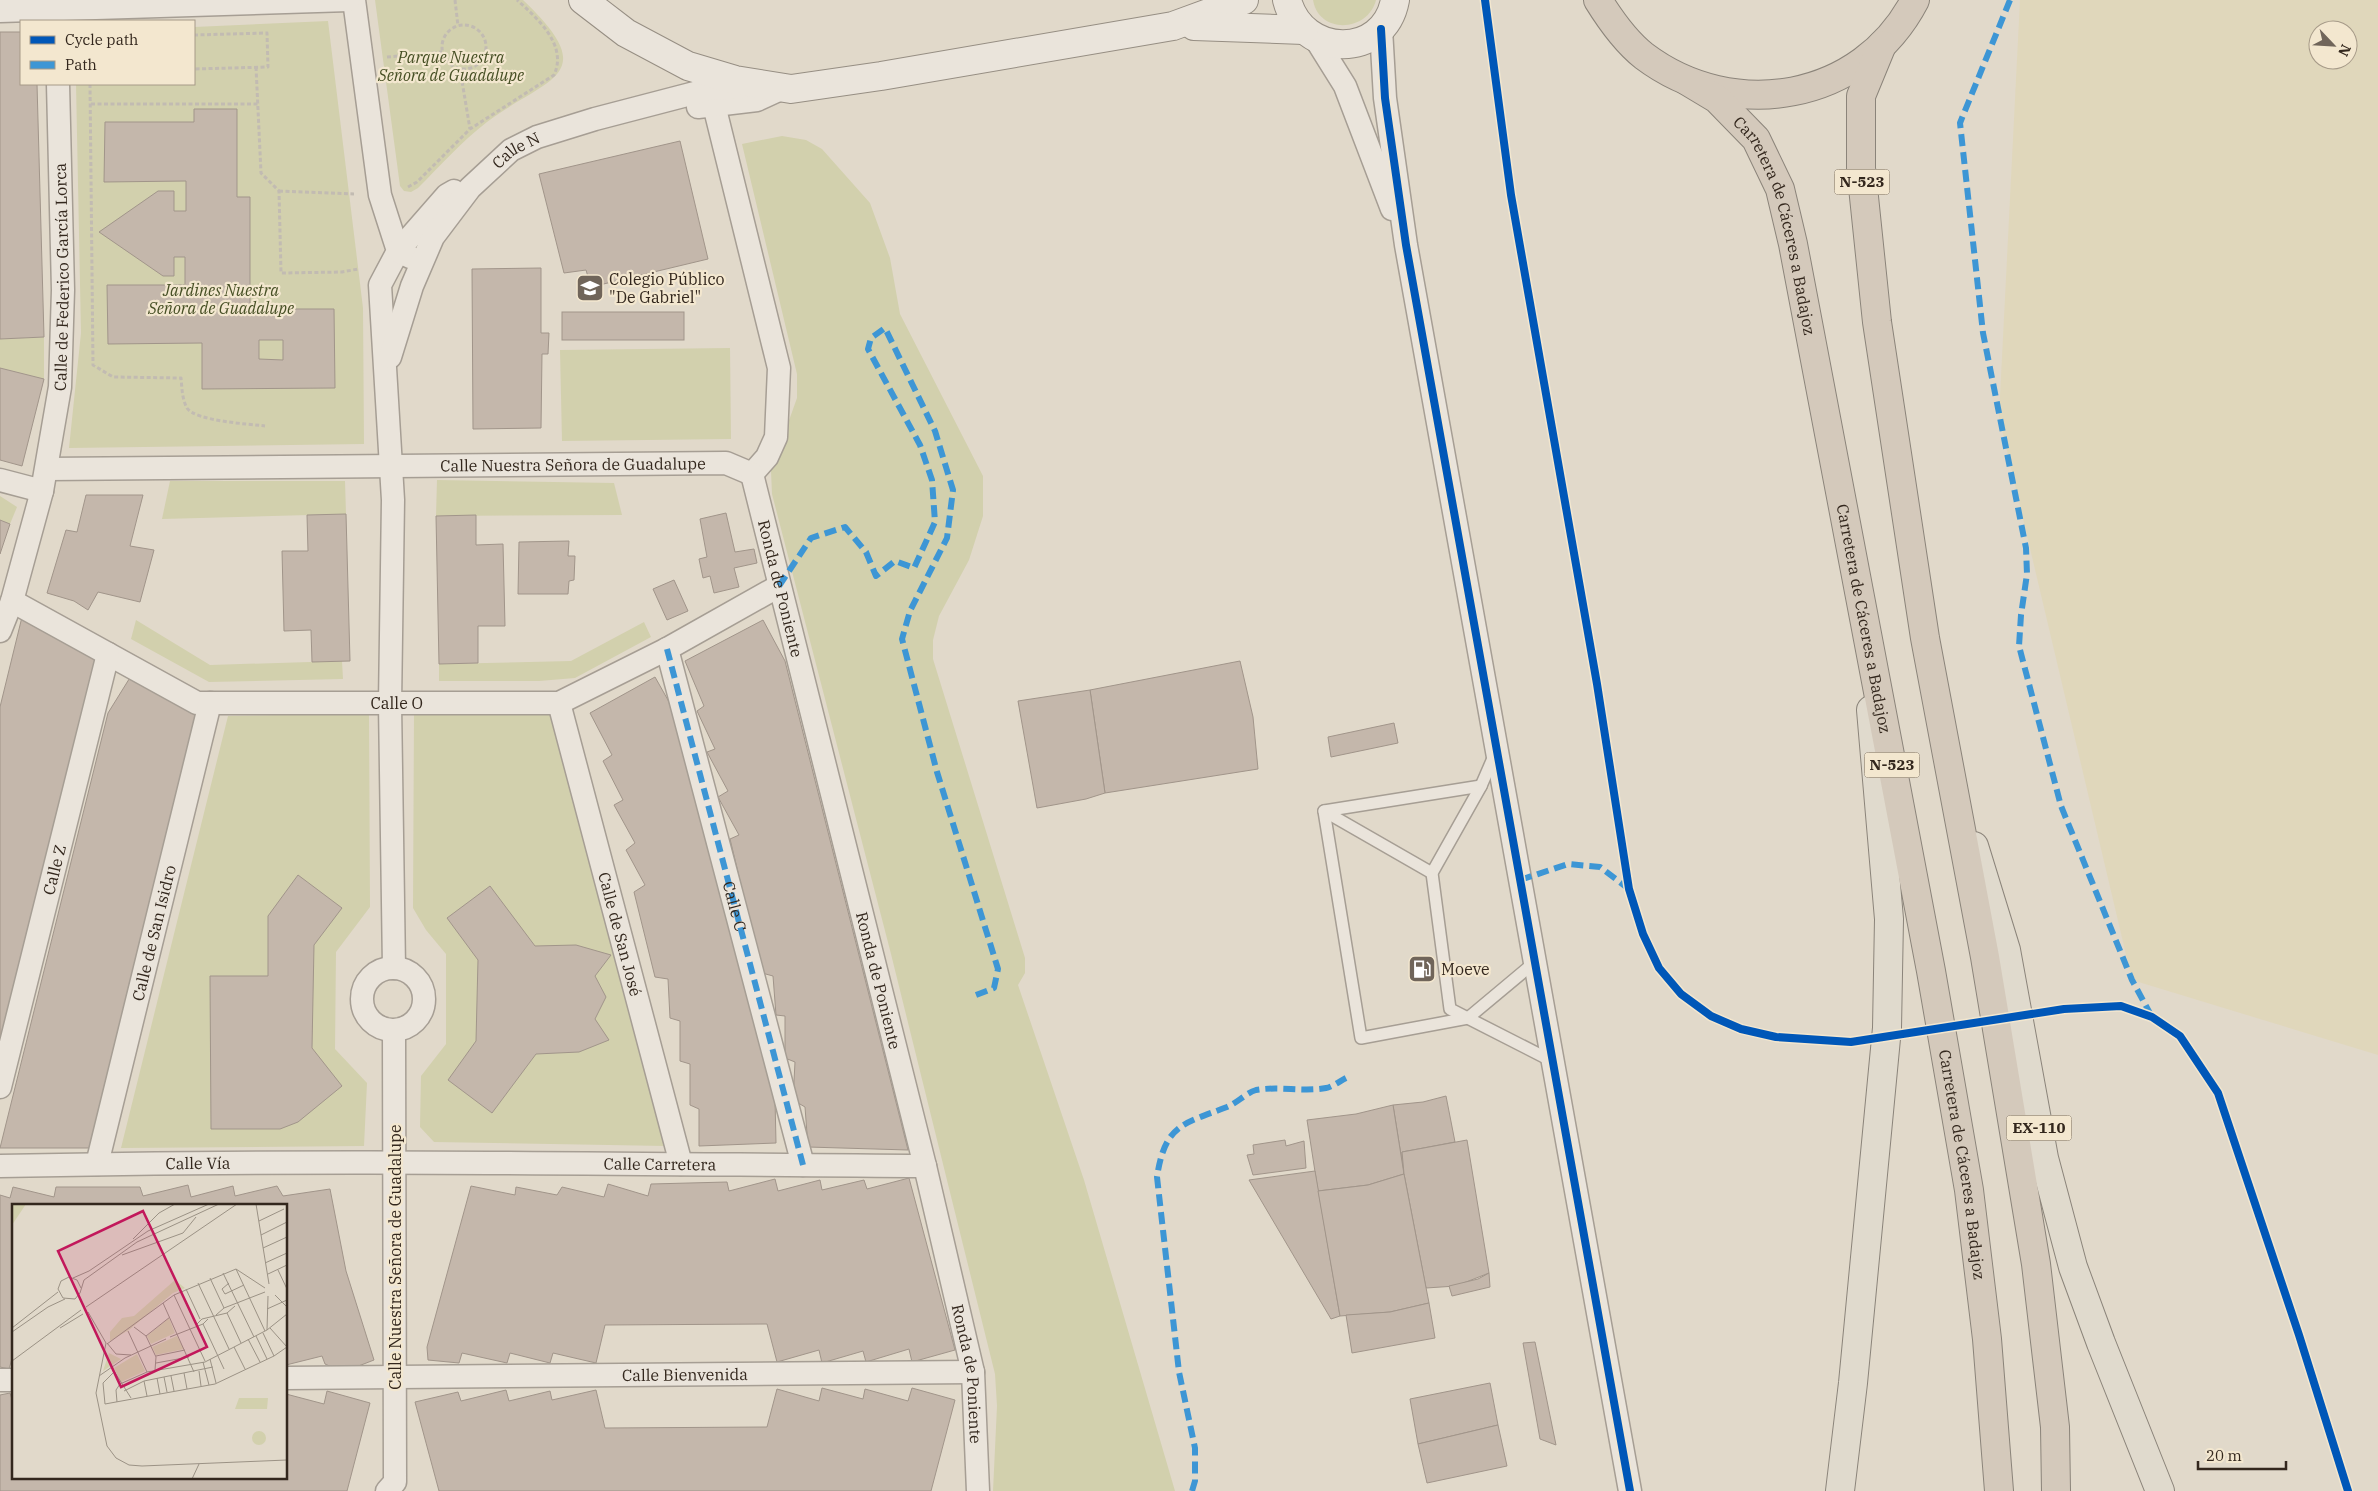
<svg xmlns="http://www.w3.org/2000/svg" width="2378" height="1491" viewBox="0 0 2378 1491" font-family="'IBM Plex Serif',serif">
	<rect width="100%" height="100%" fill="#e1d9ca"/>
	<!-- farmland -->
	<path fill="#e0d7bb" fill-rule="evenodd" d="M2020,0H2378V1055L2132,980L1999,417ZM2318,30H2348V60H2318Z"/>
	<!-- green -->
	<g fill="#d2d0ad">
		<path d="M375,0H523C604,77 547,77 487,122C462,141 440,166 418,188L411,192L404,191L400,186Z"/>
		<path d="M1313,0H1376C1368,32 1319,35 1313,0Z"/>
		<polygon points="328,21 363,308 364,444 69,448 81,333 76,84 194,84 194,27"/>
		<polygon points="782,136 806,140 822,149 870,203 890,258 900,314 983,476 983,516 969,560 939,616 933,640 933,659 1025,958 1025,973 1018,985 1084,1180 1175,1491 993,1491 997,1406 995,1374 891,954 772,494 771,471 797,398 797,374 742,144"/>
		<polygon points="44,337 44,379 0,368 0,339"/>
		<polygon points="730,348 731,439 562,441 560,350"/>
		<polygon points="437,480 614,483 622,515 436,516"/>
		<polygon points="170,481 345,481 346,514 162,519"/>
		<polygon points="0,496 17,507 10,524 0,520"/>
		<polygon points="136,620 210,665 342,661 343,679 209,682 131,639"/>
		<polygon points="644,622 651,637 575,678 539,681 439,681 439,664 571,661"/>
		<polygon points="557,711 666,1146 434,1142 420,1127 421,1076 446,1044 446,954 426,930 413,908 414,712"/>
		<polygon points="369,713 370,907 336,952 335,1049 367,1083 364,1146 121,1148 228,716"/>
	</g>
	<!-- building -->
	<g fill="#c4b7ab" stroke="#a1958a" fill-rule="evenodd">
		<polygon points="0,32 21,32 21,84 37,84 44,337 0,339"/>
		<path d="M194,109H237V197H250V309H334L335,388L202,389V343L108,344L107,285H185V257H174V276H163L99,232L158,191H174V211H186V181L104,182L105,122H194ZM259,340H283V360L259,359Z"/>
		<polygon points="680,141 708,259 591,287 586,270 564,273 539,174"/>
		<polygon points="541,268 541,333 549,333 548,354 542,354 541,428 473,429 472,269"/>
		<rect x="562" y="312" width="122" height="28"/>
		<polygon points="0,368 44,379 22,466 0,460"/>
		<polygon points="86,495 143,495 130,546 154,550 140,602 98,592 88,610 74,601 47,593 66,530 77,532"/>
		<polygon points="726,513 735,552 754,549 757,563 734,568 739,587 714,593 710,576 703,578 699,559 707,557 700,519"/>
		<polygon points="346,514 350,661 312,662 311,630 284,631 282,551 308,551 307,515"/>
		<polygon points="476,515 476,545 503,544 505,626 478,626 478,663 439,664 436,516"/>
		<polygon points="0,520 10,524 0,554"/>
		<polygon points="569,541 568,556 575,556 574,580 569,581 568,594 518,594 519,542"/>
		<polygon points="674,580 688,611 667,620 653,589"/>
		<polygon points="22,617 102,663 0,1073 0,707"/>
		<polygon points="763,620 785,661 908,1150 808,1147 805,1107 793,1100 795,1062 785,1058 785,1016 776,1015 773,976 762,973 730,839 739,835 718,797 728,791 707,752 715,749 697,711 704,706 685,661"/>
		<polygon points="1240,661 1253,717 1258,769 1105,793 1090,690"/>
		<polygon points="131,676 196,715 90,1148 0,1148 108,713"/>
		<polygon points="655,677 677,716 775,1099 776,1143 699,1146 699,1109 690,1105 690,1064 680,1061 680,1021 670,1018 668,979 655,977 634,892 645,885 626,850 635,843 614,805 623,800 603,761 612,755 590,713"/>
		<polygon points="1090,690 1105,793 1086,799 1037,808 1018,701"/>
		<polygon points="1394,723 1398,743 1331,757 1328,737"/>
		<polygon points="298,875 342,908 314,945 312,1048 342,1086 298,1122 280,1129 211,1129 210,976 268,976 268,916"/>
		<polygon points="490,886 535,946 576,945 611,955 595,976 606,997 595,1019 609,1040 579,1052 536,1054 492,1113 448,1080 476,1041 478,960 447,918"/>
		<polygon points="1446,1096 1455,1142 1402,1152 1404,1174 1393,1105 1423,1102"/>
		<polygon points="1393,1105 1404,1174 1368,1185 1318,1191 1307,1120 1356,1114"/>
		<polygon points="1285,1140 1286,1146 1304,1141 1306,1168 1253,1175 1247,1155 1254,1154 1253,1145"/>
		<polygon points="1467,1140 1489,1273 1456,1286 1426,1288 1404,1174 1402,1152"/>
		<polygon points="1315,1171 1340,1316 1331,1319 1249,1180"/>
		<polygon points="1404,1174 1429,1303 1390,1312 1340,1316 1318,1191 1368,1185"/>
		<polygon points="909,1178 955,1350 912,1362 909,1349 866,1362 863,1351 822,1363 819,1350 777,1362 767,1324 605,1325 596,1363 553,1353 550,1363 510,1353 507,1363 462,1353 459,1363 428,1360 427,1347 471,1186 515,1195 516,1187 557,1195 562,1187 604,1197 608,1184 648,1196 651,1184 727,1182 729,1191 775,1179 778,1191 820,1180 822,1190 864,1180 867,1189"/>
		<polygon points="188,1185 191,1197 233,1186 235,1196 277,1186 283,1196 330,1189 346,1271 374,1360 343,1372 325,1364 322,1356 286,1365 286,1205 14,1205 14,1352 9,1369 0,1367 0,1195 10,1198 13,1187 54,1197 56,1187 140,1187 143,1196"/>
		<polygon points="1489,1273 1490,1287 1452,1296 1449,1286 1478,1279"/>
		<polygon points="1429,1303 1435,1338 1352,1353 1346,1315 1390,1312"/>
		<polygon points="1535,1342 1556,1445 1540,1439 1523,1343"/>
		<polygon points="1490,1383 1498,1425 1418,1444 1410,1399"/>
		<polygon points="822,1388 863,1399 865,1389 908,1401 912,1388 955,1400 931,1491 439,1491 415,1402 458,1392 461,1401 506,1390 509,1401 550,1391 552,1400 596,1390 605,1428 767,1427 777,1389 819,1401"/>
		<polygon points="327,1391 370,1403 347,1491 0,1491 0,1395 10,1393 14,1406 14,1477 286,1477 286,1394 324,1404"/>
		<polygon points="1498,1425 1507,1466 1427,1483 1418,1444"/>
	</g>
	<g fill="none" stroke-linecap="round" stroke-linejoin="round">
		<!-- lane casing -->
		<g stroke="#a69e94" stroke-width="14">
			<g id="lane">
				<polyline points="1494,756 1481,786 1432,873 1450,1009 1552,1061"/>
				<polyline points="1481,786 1324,811 1361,1038 1468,1018 1535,962"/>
				<polyline points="1324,811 1432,873"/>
			</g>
		</g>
		<!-- street casing -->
		<g stroke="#a69e94" stroke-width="25">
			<g id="street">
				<polyline points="354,0 380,195 398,251 380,285 393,500 390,704 394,968"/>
				<polyline points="0,11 349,0"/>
				<polyline points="1381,29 1385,98 1406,245 1630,1491"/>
				<polyline points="1315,38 1345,86 1392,209"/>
				<polyline points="710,89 779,368 776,437 767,457 752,474"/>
				<polyline points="698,107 757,100 783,88"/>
				<polyline points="410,257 398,251 447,195 454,191"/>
				<path id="s1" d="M390,357L412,286L433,237L470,188L511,150L537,137L595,119L710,89L746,87"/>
				<path id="s2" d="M47,469L726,463L752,474"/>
				<path id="s3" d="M752,474L925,1166L973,1372L978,1491"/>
				<polyline points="0,480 42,491"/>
				<path id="s4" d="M12,601L197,703H559L667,649L779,586"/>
				<path id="s5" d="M0,631L12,601L42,491L60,387L63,290L58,84"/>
				<path id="s6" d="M667,649L803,1165"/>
				<path id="s7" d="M559,703L681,1164"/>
				<circle cx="393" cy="999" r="31"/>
				<path id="s8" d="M0,1087L108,654"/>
				<path id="s9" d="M97,1164L210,703"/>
				<path id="s10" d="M0,1166C308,1159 616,1164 925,1166"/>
				<path id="s11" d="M286,1378L973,1372"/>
				<polyline points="0,1380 14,1380"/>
				<polyline points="387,1491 395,1482 394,1031"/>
			</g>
		</g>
		<!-- secondary casing -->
		<g stroke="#968e83" stroke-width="30">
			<g id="secondary">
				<polyline points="583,0 626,33 688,66 735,80 791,89 881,76 1173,26 1244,0"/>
				<path d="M1287,0C1302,58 1384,60 1395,0"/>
				<polyline points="1194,26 1304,30"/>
			</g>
		</g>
		<!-- primary casing -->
		<g stroke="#8b847a" stroke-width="30">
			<g id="primary">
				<polyline points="1974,846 2006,950 2044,1158 2073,1267 2101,1343 2160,1491"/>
				<polyline points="1840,1491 1853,1383 1887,1028 1889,919 1871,710"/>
			</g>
		</g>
		<!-- highway casing -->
		<g stroke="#8b847a" stroke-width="30">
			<g id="highway">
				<path d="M1598,0C1611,21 1625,41 1644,56C1733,123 1862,102 1915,0"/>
				<polyline points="1882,45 1861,96 1861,168 1877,322 1925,638 1985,957 2036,1264 2055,1427 2056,1491"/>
				<path id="s12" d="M1687,81L1717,99L1756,139L1780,189L1793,244L1931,971L1969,1190L1987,1339L1999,1491"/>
			</g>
		</g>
		<!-- path -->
		<g stroke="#c2bbb2" stroke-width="3" stroke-dasharray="4 2.5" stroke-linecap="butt">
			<polyline points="455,0 458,26"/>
			<circle cx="464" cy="47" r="22"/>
			<polyline points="194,35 267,33 268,67 194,69"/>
			<polyline points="387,57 442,52"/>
			<polyline points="256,67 261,173 279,191 281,273 342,272 358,269"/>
			<polyline points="460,69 470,129"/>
			<path d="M90,84L93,365L113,377L181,378C182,388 182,399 187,408C195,421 249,424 265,426"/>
			<polyline points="91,104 258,104"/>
			<path d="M408,187L417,182L470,129L554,75C568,45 537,18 517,0"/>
			<polyline points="279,191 354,194"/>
		</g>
		<!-- lane -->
		<use href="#lane" stroke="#eae4db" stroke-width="11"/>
		<!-- street -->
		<use href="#street" stroke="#eae4db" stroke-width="22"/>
		<!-- secondary -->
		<use href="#secondary" stroke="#eae4db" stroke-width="28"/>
		<!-- primary -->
		<use href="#primary" stroke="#e0dacd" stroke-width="28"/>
		<!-- highway -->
		<use href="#highway" stroke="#d4c9bb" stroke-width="28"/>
		<!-- quiet -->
		<g stroke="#3d96d5" stroke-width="6" stroke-dasharray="12 6" stroke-linecap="butt">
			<polyline points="2010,0 1960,123 1983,333 2026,548 2027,574 2021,615 2019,646 2061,806 2132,980 2152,1017"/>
			<polyline points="779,586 811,538 845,527 866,552 876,576 895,561 914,568 935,522 932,480 920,445 868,349 871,338 885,328 935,431 953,490 947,538 910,611 902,639 937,772 998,969 994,988 971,997"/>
			<polyline points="667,649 803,1165"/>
			<polyline points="1520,880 1568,864 1600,867 1629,889"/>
			<path d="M1192,1491L1195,1481V1448L1179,1372L1157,1177C1165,1124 1183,1124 1227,1107C1237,1103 1246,1093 1256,1090C1279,1086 1303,1092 1326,1088C1332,1087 1340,1081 1346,1078"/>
		</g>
		<!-- cycleway casing -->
		<g stroke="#f3e7cf" stroke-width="11">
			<g id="cycleway">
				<polyline points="1485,0 1511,195 1597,684 1629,889 1643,934 1659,968 1681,994 1711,1016 1741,1029 1776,1037 1851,1042 2064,1009 2121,1006 2152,1017 2180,1036 2218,1093 2299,1335 2348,1491"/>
				<polyline points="1381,29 1385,98 1406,245 1630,1491"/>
			</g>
		</g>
		<!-- cycleway -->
		<use href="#cycleway" stroke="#0057b8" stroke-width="8"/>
	</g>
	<!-- icons -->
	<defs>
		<g id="school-square" transform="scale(1.4375)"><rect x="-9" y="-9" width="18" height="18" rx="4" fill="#70655a" stroke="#f3e7cf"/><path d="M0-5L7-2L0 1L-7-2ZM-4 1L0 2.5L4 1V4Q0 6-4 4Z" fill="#fff"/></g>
		<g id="fuel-square" transform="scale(1.4375)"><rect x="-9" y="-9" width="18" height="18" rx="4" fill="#70655a" stroke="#f3e7cf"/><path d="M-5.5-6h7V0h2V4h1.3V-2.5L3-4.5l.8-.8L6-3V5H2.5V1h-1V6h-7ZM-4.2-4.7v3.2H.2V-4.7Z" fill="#fff"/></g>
	</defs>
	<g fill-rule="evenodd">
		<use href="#school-square" x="590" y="288"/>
		<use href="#fuel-square" x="1422" y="969"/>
	</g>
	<g text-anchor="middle" stroke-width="4.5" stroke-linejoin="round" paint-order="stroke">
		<!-- shield labels -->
		<g fill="#f3e7cf" stroke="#6d6152" stroke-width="1">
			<rect x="1834.5" y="169.5" width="55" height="25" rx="4"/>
			<rect x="1864.5" y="752.5" width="55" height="25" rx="4"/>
			<rect x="2006.5" y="1115.5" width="65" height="25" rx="4"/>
		</g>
		<g font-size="15" font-weight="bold" fill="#33271d">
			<text x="1862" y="187">N-523</text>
			<text x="1892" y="770">N-523</text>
			<text x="2039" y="1133">EX-110</text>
		</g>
		<!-- park labels -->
		<g font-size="16" font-style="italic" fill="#464f24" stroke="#f3e7cf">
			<text x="451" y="63">Parque Nuestra<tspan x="451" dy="18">Señora de Guadalupe</tspan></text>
			<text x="221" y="296">Jardines Nuestra<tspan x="221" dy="18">Señora de Guadalupe</tspan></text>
		</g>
		<!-- street labels -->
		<g font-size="16" fill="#33271d" stroke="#f3e7cf">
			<text dy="6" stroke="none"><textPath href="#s1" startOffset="249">Calle N</textPath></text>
			<text dy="6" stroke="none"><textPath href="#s12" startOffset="179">Carretera de Cáceres a Badajoz</textPath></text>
			<text dy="6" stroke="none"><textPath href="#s5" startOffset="362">Calle de Federico García Lorca</textPath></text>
			<text dy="6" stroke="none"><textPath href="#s2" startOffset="526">Calle Nuestra Señora de Guadalupe</textPath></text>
			<text dy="6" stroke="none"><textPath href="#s3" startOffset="118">Ronda de Poniente</textPath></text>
			<text dy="6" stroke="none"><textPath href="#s12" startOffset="584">Carretera de Cáceres a Badajoz</textPath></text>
			<text dy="6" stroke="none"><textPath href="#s4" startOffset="411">Calle O</textPath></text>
			<text dy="6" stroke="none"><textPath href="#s8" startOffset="224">Calle Z</textPath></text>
			<text dy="6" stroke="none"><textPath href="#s6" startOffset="266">Calle C</textPath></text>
			<text dy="6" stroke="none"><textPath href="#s9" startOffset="238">Calle de San Isidro</textPath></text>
			<text dy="6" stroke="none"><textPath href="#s7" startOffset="239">Calle de San José</textPath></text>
			<text dy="6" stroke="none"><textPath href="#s3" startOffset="522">Ronda de Poniente</textPath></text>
			<text dy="6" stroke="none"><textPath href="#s10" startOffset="198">Calle Vía</textPath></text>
			<text dy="6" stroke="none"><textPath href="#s10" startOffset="660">Calle Carretera</textPath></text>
			<text dy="6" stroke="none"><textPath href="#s12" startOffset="1139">Carretera de Cáceres a Badajoz</textPath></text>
			<text transform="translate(395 1257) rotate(-90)" y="6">Calle Nuestra Señora de Guadalupe</text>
			<text dy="6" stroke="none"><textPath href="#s11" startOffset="399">Calle Bienvenida</textPath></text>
			<text dy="6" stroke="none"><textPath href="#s3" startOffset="926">Ronda de Poniente</textPath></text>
		</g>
		<!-- poi labels -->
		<g font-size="16" fill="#33271d" stroke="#f3e7cf" text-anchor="start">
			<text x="609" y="285">Colegio Público<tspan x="609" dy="18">"De Gabriel"</tspan></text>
			<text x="1441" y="975">Moeve</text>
		</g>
	</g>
	<!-- overview -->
	<g transform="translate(12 1204)">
		<rect width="275" height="275" fill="#e1d9ca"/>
		<path d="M0,0H14L0,21ZM163,76L173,84L161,89L117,126L98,137V128L110,114L122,112ZM157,114L163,129L139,140L135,132ZM165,132L172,145L144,151L140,143ZM97,149L109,155L91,167ZM125,150L133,167L109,178L102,164ZM227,194H256L255,205H223ZM240 234a7 7 0 1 1 14 0a7 7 0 1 1-14 0Z" fill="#d2d0ad"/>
		<path fill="none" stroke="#9b9285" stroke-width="1" d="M244,0L257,80M247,17L272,5M249,31L275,18M121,35L147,9L163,0M251,44L275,33M110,51L171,29L184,13M253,59L275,49M224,65L253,127M224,65L253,84M266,66L275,85M211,69L242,133M256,70L275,61M61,74L77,67L136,27L197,0M198,74L212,104M186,79L217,145M217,79L210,85L213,90L232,81M69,84L65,76L57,73L49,77L46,85L51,94L63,95L68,89L72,76L125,38L207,0M174,85L188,115M162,91L193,157M263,91L275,103M151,99L182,168M74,103L225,0M255,105L275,96M76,108L94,139L84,189L95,242L104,254L117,261L130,262L275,256M215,109L229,139M204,111L212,104L253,88M191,120L212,165M184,121L190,115L215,109L223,102M122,123L134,132L144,153L143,166M0,124L46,88M48,124L71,110M258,124L275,143M255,126L256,92M116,127L135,168M0,128L36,103L53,95M251,129L262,152M134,132L158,113M244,132L255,155M158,133L191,120L196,115M236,135L248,158M95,139L104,150L119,151M95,140L162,91L224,65M222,143L233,165M144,152L173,146M198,155L204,179M0,157L69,106M191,158L197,181M144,159L177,153M102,167L119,194M187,167L189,182M102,168L91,179L93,200L203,180L262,152L275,143M172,169L175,185M87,172L113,154L154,135M159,172L162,187M152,173L155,188M145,174L148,190M132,177L135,192M112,187L132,177L201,163M105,198L104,186L108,180L135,168L193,158L255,126L275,110M180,275L187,260"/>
		<path fill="#c2185b" fill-opacity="0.15" stroke="#c2185b" stroke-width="2.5" d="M131,7L195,143L109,183L46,47Z"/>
		<rect width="275" height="275" fill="none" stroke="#33271d" stroke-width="2.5"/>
	</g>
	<!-- legend -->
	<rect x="20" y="20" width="175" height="65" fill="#f3e7cf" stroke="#a69a88"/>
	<rect x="30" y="36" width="25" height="8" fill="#0057b8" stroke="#a69a88"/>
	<text x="65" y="45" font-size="15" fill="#33271d">Cycle path</text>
	<rect x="30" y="61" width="25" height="8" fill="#3d96d5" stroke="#a69a88"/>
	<text x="65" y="70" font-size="15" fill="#33271d">Path</text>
	<!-- north arrow -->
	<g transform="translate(2333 45) rotate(115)"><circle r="24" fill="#f3e7cf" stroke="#a69a88"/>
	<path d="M0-4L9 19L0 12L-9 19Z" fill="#70655a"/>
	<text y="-8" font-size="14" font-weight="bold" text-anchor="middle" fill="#33271d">N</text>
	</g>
	<!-- scale -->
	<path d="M2198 1461v8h88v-8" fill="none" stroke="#33271d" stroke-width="2.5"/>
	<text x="2206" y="1461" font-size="15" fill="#33271d" stroke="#f3e7cf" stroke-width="4" paint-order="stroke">20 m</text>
</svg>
